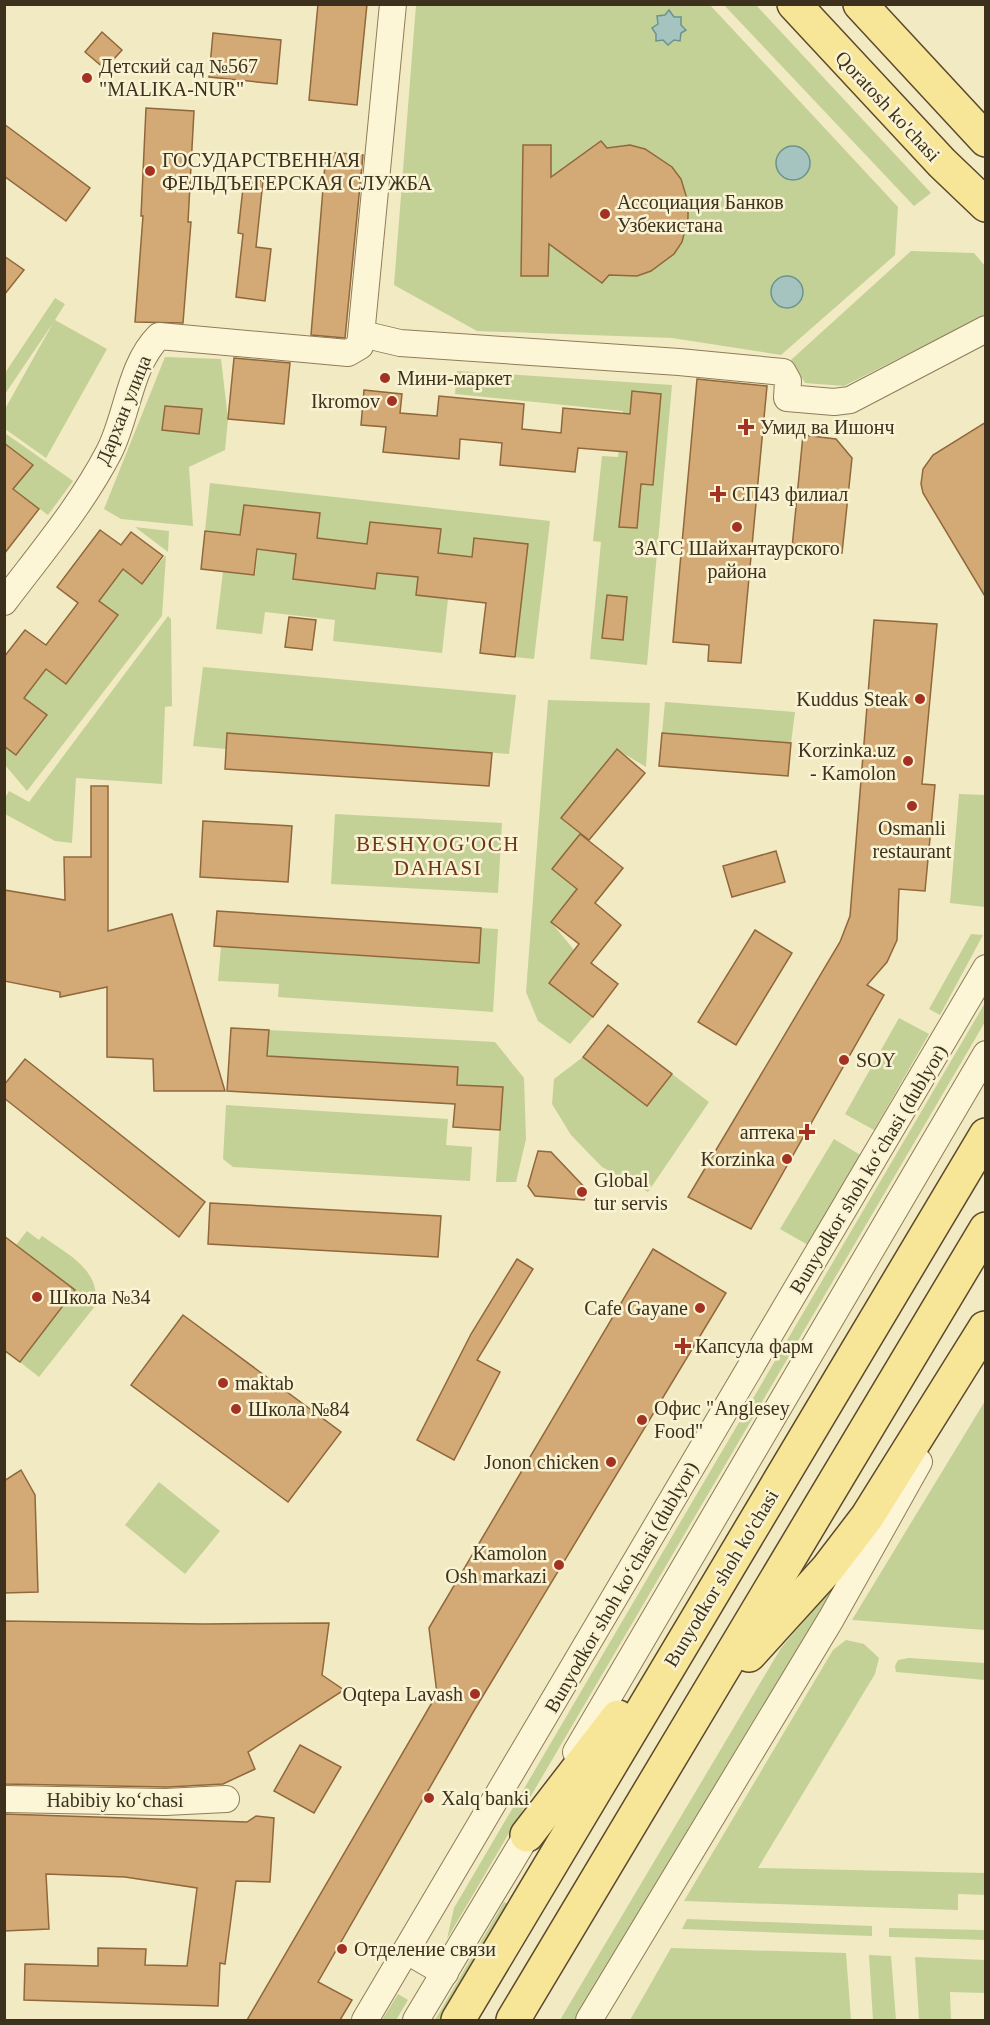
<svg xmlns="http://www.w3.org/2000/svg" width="990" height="2025" viewBox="0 0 990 2025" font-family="'Times New Roman',serif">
	<rect width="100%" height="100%" fill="#f2eac3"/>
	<!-- green -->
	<g fill="#c3d196">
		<polygon points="416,5 710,5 898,207 895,255 781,355 672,338 477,331 394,285"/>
		<polygon points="724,5 756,5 931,193 914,206"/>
		<polygon points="911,251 974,253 985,266 985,315 844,386 805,383 791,360"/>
		<polygon points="55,298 65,304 55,320 107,349 46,458 5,429 5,409 53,323 5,394 5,373"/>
		<polygon points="165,357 221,359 228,419 225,450 189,467 193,526 121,519 104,509"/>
		<polygon points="457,371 672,385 647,665 590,659 601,542 593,541 602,456 618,457 623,411 455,394"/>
		<polygon points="5,433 73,481 48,515 13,489 32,464 5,444"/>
		<polygon points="210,483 550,521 534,659 515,657 528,544 474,538 472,557 438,553 441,529 370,522 367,544 317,538 320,513 244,505 240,535 205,531"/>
		<polygon points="135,527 169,531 168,552"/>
		<polygon points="258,549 296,554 293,579 375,589 377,573 418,577 416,595 448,599 442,653 333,641 335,620 265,612 262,634 216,629 223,572 255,575"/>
		<polygon points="166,555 162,616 27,791 5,765 4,746 16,755 24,698 46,669 66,683 118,616 99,601 123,569 142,584"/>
		<polygon points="168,616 171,619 172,706 165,707 162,784 76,778 72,843 55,841 5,814 5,798 9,791 29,802"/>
		<polygon points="203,667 516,695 509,754 227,733 226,749 193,746"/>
		<polygon points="548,700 650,703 646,767 616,749 562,818 580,834 552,869 577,889 551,922 574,950 549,983 593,1017 570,1044 538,1021 526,992"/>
		<polygon points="665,702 795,712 791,743 662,733"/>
		<polygon points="959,794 985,795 985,907 950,903"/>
		<polygon points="335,814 502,823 498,893 331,884"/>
		<polygon points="481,928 498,929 493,1012 278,997 279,984 218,981 221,947 478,963"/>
		<polygon points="971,934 983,935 940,1015 929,1009"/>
		<polygon points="985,1003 985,1022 447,1939 454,1908"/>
		<polygon points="899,1018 929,1034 874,1130 845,1114"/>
		<polygon points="269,1030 495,1042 524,1078 526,1139 516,1182 496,1182 502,1087 457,1085 267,1056"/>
		<polygon points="583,1057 647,1106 672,1074 709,1102 648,1192 602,1167 571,1135 552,1104 554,1079"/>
		<polygon points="226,1105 448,1119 446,1145 472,1147 470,1181 233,1167 223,1159"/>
		<polygon points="834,1139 862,1156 808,1245 780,1229"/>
		<path d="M27,1231L39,1240L42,1236C67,1254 102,1270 95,1306L39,1377L20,1362L75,1290L16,1245Z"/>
		<polygon points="985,1401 985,1630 852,1620"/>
		<polygon points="159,1482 220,1531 185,1574 125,1525"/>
		<polygon points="837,1583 578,2020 560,2020 781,1648"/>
		<polygon points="846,1640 864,1644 879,1658 875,1674 758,1868 985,1873 985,1895 958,1894 958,1910 684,1901 833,1650"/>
		<polygon points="909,1658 985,1663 985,1680 896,1672 895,1666 898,1660"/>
		<polygon points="504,1902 512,1906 445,2020 435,2020"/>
		<polygon points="687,1919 872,1926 872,1936 682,1929"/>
		<polygon points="889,1928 985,1930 985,1940 889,1937"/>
		<polygon points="671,1948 846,1953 851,2020 630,2020"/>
		<polygon points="869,1955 891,1956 896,2020 873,2020"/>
		<polygon points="915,1957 985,1960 985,1993 950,1992 951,2020 919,2020"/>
		<polygon points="398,1994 408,2000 396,2020 382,2020"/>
	</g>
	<!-- water -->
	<g fill="#a6c4bf" stroke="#6b948f" stroke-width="1.5">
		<polygon points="669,10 674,17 681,17 681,25 686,30 681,33 680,41 674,40 668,45 663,40 656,41 656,34 652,28 658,24 657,16 665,15"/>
		<circle cx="793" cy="163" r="17"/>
		<circle cx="787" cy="292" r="16"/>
	</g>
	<!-- building -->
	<g fill="#d3a976" stroke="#90683b" stroke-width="1.5">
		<polygon points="318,4 367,4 357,105 309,100"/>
		<polygon points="102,32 122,50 105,69 85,52"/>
		<polygon points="213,33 281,40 277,84 209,77"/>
		<polygon points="146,108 194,111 188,222 191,222 183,323 135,322 143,216 141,216"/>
		<polygon points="4,124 90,188 66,221 4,176"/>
		<polygon points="601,141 607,148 630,145 645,149 672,167 681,179 688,202 688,218 682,242 674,254 651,271 637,276 609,275 602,283 549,244 548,276 521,276 523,145 551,145 551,177"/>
		<polygon points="326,152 363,155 345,338 311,335"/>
		<polygon points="244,179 263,181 256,247 271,249 265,301 236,297 243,234 238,233"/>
		<polygon points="4,256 24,270 4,295"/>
		<polygon points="234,358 290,363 284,424 228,419"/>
		<polygon points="697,379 767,386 741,663 708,661 709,645 673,642"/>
		<polygon points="364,390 402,394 400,413 437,416 439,396 524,404 522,429 561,433 563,408 630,414 632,391 661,394 653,485 641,484 637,528 619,527 627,452 578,448 575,472 500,465 502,443 460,439 459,459 383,452 386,427 361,425"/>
		<polygon points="165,406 202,409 199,434 162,430"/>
		<polygon points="986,422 986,598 923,493 921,484 923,469 933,455"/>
		<polygon points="803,435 836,439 852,458 842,553 792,548"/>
		<polygon points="4,443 33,465 13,489 39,509 4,554"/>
		<polygon points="244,505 320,513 317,538 367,544 370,522 441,529 438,553 472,557 474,538 528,544 515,657 480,653 486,603 416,595 418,577 377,573 375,589 293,579 296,554 257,549 254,575 201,569 205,531 240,535"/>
		<polygon points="100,530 121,545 131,532 163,556 142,584 123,569 99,601 118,615 66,684 46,669 24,698 47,715 16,755 4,746 4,657 25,630 46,645 78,603 57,587"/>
		<polygon points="607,595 627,597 623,640 602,638"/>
		<polygon points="289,617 316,620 312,650 285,647"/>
		<polygon points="874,620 937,624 922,784 935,785 925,891 899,889 897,940 887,962 867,985 884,995 751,1229 688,1197 840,942 850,916"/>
		<polygon points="227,733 492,753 489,786 225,769"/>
		<polygon points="662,733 791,743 788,776 659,766"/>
		<polygon points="617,749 645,773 589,840 561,818"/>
		<polygon points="91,786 108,786 108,931 172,914 225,1091 154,1091 153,1059 107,1057 107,987 60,997 60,992 4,981 4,890 65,900 64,857 91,857"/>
		<polygon points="203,821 292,826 288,882 200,877"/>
		<polygon points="580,834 623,868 595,903 621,925 591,963 618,984 593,1017 549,983 579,944 551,922 577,889 552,869"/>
		<polygon points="776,851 785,882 732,897 723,866"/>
		<polygon points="217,911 481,928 479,963 214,946"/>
		<polygon points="755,930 792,953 736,1045 698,1022"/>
		<polygon points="608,1025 672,1074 647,1106 583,1057"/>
		<polygon points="231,1028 269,1030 267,1056 458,1067 457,1085 503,1087 500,1130 453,1127 455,1104 227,1091"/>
		<polygon points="25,1059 205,1202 179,1237 4,1098 4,1085"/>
		<polygon points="538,1151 551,1152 588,1191 584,1200 535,1196 528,1186"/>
		<polygon points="210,1203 441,1216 438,1257 208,1244"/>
		<polygon points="4,1236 75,1290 20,1362 4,1350"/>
		<polygon points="653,1249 726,1293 472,1714 318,1982 352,2000 340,2020 247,2020 437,1694 429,1628"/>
		<polygon points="517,1259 533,1269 477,1360 500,1372 454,1460 417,1440 471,1334"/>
		<polygon points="183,1315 341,1432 288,1502 131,1385"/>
		<polygon points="21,1470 35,1495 38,1592 4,1593 4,1481"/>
		<polygon points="4,1621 204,1624 329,1623 322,1675 344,1690 248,1752 255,1769 223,1784 168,1787 4,1784"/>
		<polygon points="300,1745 341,1767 314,1813 274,1791"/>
		<polygon points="4,1814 247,1822 256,1816 274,1818 270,1882 236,1881 225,1964 220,1963 218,2006 24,2000 25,1964 98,1966 98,1948 146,1949 145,1965 187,1966 197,1888 125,1877 46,1874 49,1929 4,1931"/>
	</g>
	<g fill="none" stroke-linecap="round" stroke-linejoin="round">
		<!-- minor casing -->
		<g stroke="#8e7c58" stroke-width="28">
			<g id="minor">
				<polyline points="362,334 400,343 679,362 783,372 788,381 787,398 834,402 850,400 986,329"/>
				<path d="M4,602C41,553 81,506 109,452C128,415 129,366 159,336L348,353L360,346L393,4"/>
				<polyline points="576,1752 986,1054"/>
				<polyline points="4,1799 165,1802 226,1799"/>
				<polyline points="407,1951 445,1973"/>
				<polyline points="365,2020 986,968"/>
				<polyline points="416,2020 536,1820"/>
				<polyline points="589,2020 831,1619 919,1462"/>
			</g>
		</g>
		<!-- major casing -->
		<g stroke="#5c492c" stroke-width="36">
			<g id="major">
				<polyline points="794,4 942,163 986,205"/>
				<polyline points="860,4 986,140"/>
				<polyline points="749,1655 828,1568 867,1517 985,1328"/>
				<polyline points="527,1835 618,1717"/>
				<polyline points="458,2020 986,1135"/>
				<polyline points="513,2020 986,1229"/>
			</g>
		</g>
		<!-- minor -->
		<use href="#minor" stroke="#fcf6d7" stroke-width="26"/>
		<!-- major -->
		<use href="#major" stroke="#f8e698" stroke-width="33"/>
	</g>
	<!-- markers -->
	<g fill="#a33222" stroke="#f9f3d3" stroke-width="2">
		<circle cx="87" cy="78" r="6"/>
		<circle cx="150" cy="171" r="6"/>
		<circle cx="605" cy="214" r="6"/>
		<circle cx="385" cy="378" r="6"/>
		<circle cx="392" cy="401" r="6"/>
		<path d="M743 418h6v6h6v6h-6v6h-6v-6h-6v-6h6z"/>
		<path d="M715 485h6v6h6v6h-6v6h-6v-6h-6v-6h6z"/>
		<circle cx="737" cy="527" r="6"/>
		<circle cx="920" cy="699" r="6"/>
		<circle cx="908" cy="761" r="6"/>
		<circle cx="912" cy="806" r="6"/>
		<circle cx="844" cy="1060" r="6"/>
		<path d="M804 1123h6v6h6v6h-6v6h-6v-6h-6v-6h6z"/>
		<circle cx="787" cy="1159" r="6"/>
		<circle cx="582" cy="1192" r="6"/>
		<circle cx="37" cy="1297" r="6"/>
		<circle cx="700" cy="1308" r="6"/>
		<path d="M680 1337h6v6h6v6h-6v6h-6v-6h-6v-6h6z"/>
		<circle cx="223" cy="1383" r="6"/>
		<circle cx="236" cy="1409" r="6"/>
		<circle cx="642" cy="1420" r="6"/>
		<circle cx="611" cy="1462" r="6"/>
		<circle cx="559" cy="1565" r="6"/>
		<circle cx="475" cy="1694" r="6"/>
		<circle cx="429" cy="1798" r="6"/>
		<circle cx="342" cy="1949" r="6"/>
	</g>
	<g text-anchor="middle" stroke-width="5" stroke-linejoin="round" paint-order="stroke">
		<!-- poi labels -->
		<g font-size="20" fill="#3d311d" stroke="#f9f3d3" text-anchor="start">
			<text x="99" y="73">Детский сад №567<tspan x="99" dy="23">"MALIKA-NUR"</tspan></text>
			<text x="162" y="167">ГОСУДАРСТВЕННАЯ<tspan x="162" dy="23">ФЕЛЬДЪЕГЕРСКАЯ СЛУЖБА</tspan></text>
			<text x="617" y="209">Ассоциация Банков<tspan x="617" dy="23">Узбекистана</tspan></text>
			<text x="397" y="385">Мини-маркет</text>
			<text x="380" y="408" text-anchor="end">Ikromov</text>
			<text x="760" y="434">Умид ва Ишонч</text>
			<text x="732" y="501">СП43 филиал</text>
			<text x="737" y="555" text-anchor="middle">ЗАГС Шайхантаурского<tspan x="737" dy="23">района</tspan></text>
			<text x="908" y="706" text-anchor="end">Kuddus Steak</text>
			<text x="896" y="757" text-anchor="end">Korzinka.uz<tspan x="896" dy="23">- Kamolon</tspan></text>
			<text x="912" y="835" text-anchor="middle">Osmanli<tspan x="912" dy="23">restaurant</tspan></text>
			<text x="856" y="1067">SOY</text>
			<text x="795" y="1139" text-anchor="end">аптека</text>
			<text x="775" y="1166" text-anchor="end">Korzinka</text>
			<text x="594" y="1187">Global<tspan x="594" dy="23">tur servis</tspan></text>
			<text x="49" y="1304">Школа №34</text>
			<text x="688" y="1315" text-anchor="end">Cafe Gayane</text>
			<text x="695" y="1353">Капсула фарм</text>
			<text x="235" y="1390">maktab</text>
			<text x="654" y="1415">Офис "Anglesey<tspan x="654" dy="23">Food"</tspan></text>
			<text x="248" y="1416">Школа №84</text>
			<text x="599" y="1469" text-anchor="end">Jonon chicken</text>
			<text x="547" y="1560" text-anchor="end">Kamolon<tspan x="547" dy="23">Osh markazi</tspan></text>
			<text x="463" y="1701" text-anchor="end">Oqtepa Lavash</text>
			<text x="441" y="1805">Xalq banki</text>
			<text x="354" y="1956">Отделение связи</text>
		</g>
		<!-- street labels -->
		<g font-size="20" fill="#3d311d" stroke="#f9f3d3">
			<text transform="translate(888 106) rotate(47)" y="7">Qoratosh ko'chasi</text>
			<text transform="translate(123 410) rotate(-68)" y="7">Дархан улица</text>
			<text transform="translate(868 1169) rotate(-59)" y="7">Bunyodkor shoh koʻchasi (dublyor)</text>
			<text transform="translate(721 1578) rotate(-59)" y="7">Bunyodkor shoh ko'chasi</text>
			<text transform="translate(621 1587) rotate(-60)" y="7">Bunyodkor shoh koʻchasi (dublyor)</text>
			<text x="115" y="1807">Habibiy koʻchasi</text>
		</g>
		<!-- neighbourhood labels -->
		<g font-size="21" letter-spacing="1.5" fill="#6d3519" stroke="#f9f3d3">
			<text x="438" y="851">BESHYOG'OCH<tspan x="438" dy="24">DAHASI</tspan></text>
		</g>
	</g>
	<!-- border -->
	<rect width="990" height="2025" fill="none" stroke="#3d311d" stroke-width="12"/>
</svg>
